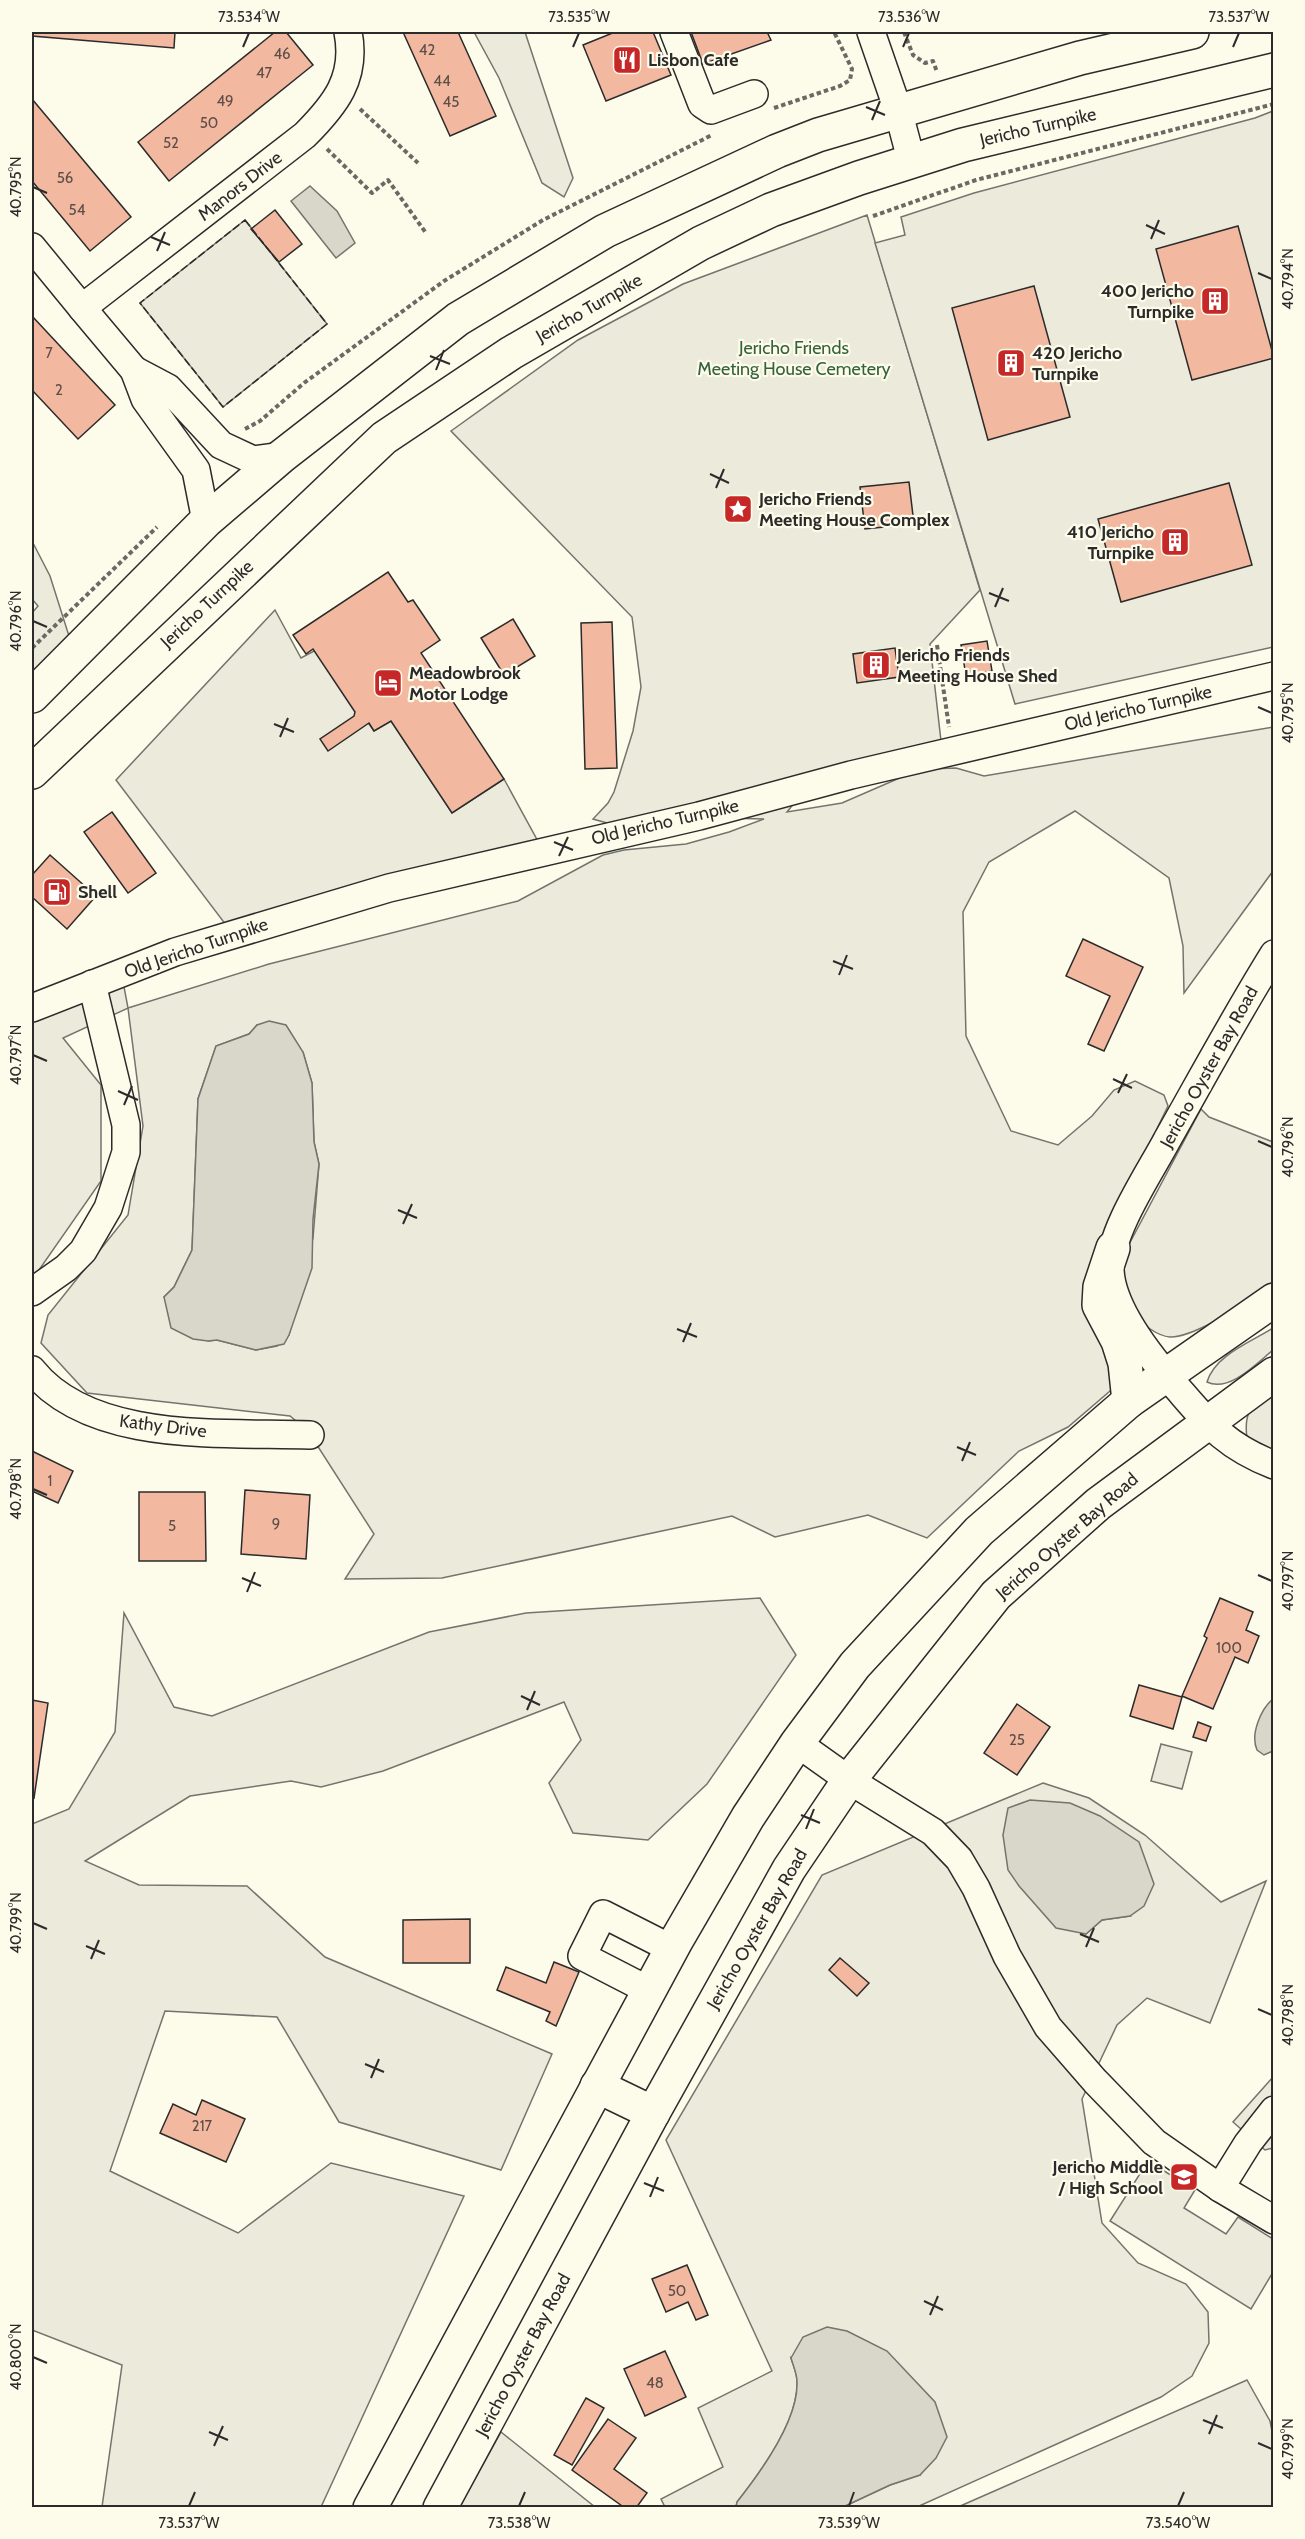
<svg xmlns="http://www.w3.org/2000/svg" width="1305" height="2539" viewBox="0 0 1305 2539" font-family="Cabin,sans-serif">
	<rect width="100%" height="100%" fill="#fdfbea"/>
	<!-- green -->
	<g fill="#ecebdb" stroke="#74746e" stroke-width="1.5" fill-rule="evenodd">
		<polygon points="474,32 525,32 573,178 564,197 542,183 499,78"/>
		<path d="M867,215L980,590L930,644L941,741L799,797L787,812L842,803L911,773L929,769L956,768L984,776L1273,727V871L1184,993L1183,946L1169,878L1075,811L989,862L963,912L966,1036L1011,1131L1058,1145L1092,1116L1114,1090L1135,1081L1164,1095L1168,1106L1106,1233L1118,1379L1110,1391L1068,1427L1019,1451L927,1538L868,1515L775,1537L732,1516L442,1578L345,1579L374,1534L308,1431L290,1416L87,1393L41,1343L48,1315L128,1215L143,1126L128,1008L63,1038L101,1085V1181L32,1280V1006L121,971L128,1008L269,964L518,901L603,855L624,850L686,844L729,832L764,819L723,818L614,825L593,819L608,803L614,792L633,731L641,687L632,617L451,431L578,340L683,284ZM257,1025L303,1052L312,1083L314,1142L319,1164L313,1238L289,1335L277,1346L256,1350L217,1340L208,1341L164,1297L174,1287L192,1250L198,1099L216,1046L249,1034Z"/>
		<polygon points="245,220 327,324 223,407 140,303"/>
		<polygon points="32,541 50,576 69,636 32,675 32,613 38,606 32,599"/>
		<path d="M1201,1109L1209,1117L1273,1142V1287C1250,1300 1195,1338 1170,1337C1157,1336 1142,1324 1135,1315C1119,1293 1121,1276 1126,1250Z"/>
		<path d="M1273,1328V1350C1257,1363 1229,1393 1207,1382C1215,1355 1251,1342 1273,1328Z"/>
		<path d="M1273,1386V1456L1247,1438C1243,1409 1254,1404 1273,1386Z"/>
		<polygon points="760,1598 796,1655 707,1784 648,1840 573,1833 549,1783 581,1740 564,1702 383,1771 321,1787 291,1781 190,1796 85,1861 139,1885 247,1886 325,1957 552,2054 501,2170 339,2122 277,2017 165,2011 110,2171 238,2233 331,2163 464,2196 321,2507 102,2507 122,2365 32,2330 32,1824 69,1809 115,1732 124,1613 174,1707 212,1716 429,1632 526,1613"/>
		<polygon points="1161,1744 1192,1752 1182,1789 1151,1781"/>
		<path d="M1043,1783L1089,1798L1145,1835L1221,1902L1266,1881L1210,2023L1147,1998L1117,2025L1082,2099L1102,2223L1138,2263L1186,2284L1208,2312L1209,2343L1192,2376L1161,2397L917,2507H843L890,2485L920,2475L791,2358C793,2365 797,2374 797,2381C799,2420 760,2473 737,2502L736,2507H665L661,2499L723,2467L698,2408L772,2371L666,2140L822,1875ZM1003,1835L1130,1916L1102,1920L1086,1934Z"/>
		<polygon points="501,2432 595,2507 459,2508"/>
	</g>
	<!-- parking -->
	<g fill="#eceadb" stroke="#74746e" stroke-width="1.5">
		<polygon points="1273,111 1273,647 1015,704 875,243 905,235 901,217 974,193 1255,118"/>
		<polygon points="275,610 301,658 316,650 374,731 391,721 452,813 504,779 540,845 226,925 116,780"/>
		<polygon points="1273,2077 1273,2148 1265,2150 1233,2122"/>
		<polygon points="1148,2161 1195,2190 1184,2208 1226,2234 1238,2217 1273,2239 1273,2272 1251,2309 1110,2221"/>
		<polygon points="1247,2380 1270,2421 1274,2441 1273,2507 958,2507"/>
	</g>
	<!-- water -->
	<g fill="#d8d7c9" stroke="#74746e" stroke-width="1.5">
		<polygon points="310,186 337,211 355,243 336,258 291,201"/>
		<polygon points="269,1021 286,1025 303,1052 312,1083 314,1142 319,1164 313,1219 312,1268 289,1335 284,1344 256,1350 217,1340 208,1341 193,1339 171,1328 164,1297 174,1287 192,1250 198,1099 216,1046 249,1034 257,1025"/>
		<path d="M1273,1699V1751L1264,1755L1257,1750C1250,1734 1261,1709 1273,1699Z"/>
		<polygon points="1030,1800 1070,1803 1100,1816 1139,1842 1154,1884 1144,1906 1130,1916 1102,1920 1086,1934 1056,1928 1019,1886 1008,1870 1003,1835 1008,1808"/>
		<path d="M827,2327L847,2331L887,2351L935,2402L947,2437L936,2458L920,2475L890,2485L843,2507H736L737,2502C760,2473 799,2420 797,2381C797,2374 793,2365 791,2358L803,2337Z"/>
	</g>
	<!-- building -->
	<g fill="#f2b8a0" stroke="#2b2b2b" stroke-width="1.5">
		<polygon points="32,32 175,32 174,48 32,36"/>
		<polygon points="275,32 286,32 313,65 169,181 138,142"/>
		<polygon points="403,32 458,32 496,116 450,136"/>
		<polygon points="615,32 653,32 671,75 606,101 583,45"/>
		<polygon points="691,32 767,32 771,40 703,64"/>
		<polygon points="32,99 131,217 90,251 32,181"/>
		<polygon points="275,210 302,244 279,262 251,229"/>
		<polygon points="1238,226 1274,358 1192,380 1156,249"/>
		<polygon points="1034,286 1070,417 988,440 952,308"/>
		<polygon points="32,316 115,405 78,439 32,390"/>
		<polygon points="909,482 914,524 865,529 860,487"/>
		<polygon points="1229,483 1252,565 1121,602 1098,519"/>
		<polygon points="388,572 408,602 413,600 440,640 421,653 504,779 452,813 391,721 374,731 369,723 328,751 320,739 354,716 355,712 313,649 306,654 293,635"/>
		<polygon points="513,619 535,656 504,675 481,638"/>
		<polygon points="612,622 617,768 585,769 581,623"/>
		<polygon points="987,641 992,671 966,676 961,645"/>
		<polygon points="895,648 899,677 857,683 853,654"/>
		<polygon points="112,812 156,873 128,893 84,832"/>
		<polygon points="50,855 96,896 67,929 32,897 32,875"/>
		<polygon points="1083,939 1143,967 1104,1051 1088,1044 1110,996 1066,976"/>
		<polygon points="32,1451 73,1471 58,1503 32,1491"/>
		<polygon points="245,1490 310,1495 306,1559 241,1554"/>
		<polygon points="139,1492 205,1492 206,1561 139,1561"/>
		<polygon points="1220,1598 1253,1612 1246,1630 1259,1636 1248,1663 1235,1657 1213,1709 1182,1696 1207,1638 1204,1636"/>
		<polygon points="1139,1685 1182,1697 1173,1729 1130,1716"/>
		<polygon points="32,1700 48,1703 34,1798 32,1797"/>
		<polygon points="1017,1704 1050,1727 1017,1775 984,1753"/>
		<polygon points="1198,1722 1211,1727 1206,1741 1193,1737"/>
		<polygon points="470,1919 470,1963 403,1963 403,1920"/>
		<polygon points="840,1958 869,1983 857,1996 829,1970"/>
		<polygon points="554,1962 579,1972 556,2026 546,2021 550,2012 497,1990 506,1967 546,1983"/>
		<polygon points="202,2100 245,2119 226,2162 160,2133 173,2104 196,2115"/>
		<polygon points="687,2265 708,2315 696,2320 688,2302 666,2312 652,2279"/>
		<polygon points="665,2351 686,2397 645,2416 624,2369"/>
		<polygon points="586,2398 604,2408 572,2465 554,2455"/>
		<polygon points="608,2419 636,2438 614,2469 647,2493 636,2508 625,2508 572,2470"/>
	</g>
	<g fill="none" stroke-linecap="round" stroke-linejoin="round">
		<!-- minor casing -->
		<g stroke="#2b2b2b" stroke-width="30">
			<g id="minor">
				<polyline points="674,32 702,104 711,110 754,94"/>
				<polyline points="871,32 898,110 912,163"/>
				<path d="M32,247L82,308L305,135C335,105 357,78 348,32"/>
				<polyline points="82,308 134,370"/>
				<polyline points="206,521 196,470 145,399 134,370 168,388 221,445 253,460 282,456"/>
				<path d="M1274,954C1236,1015 1202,1078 1167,1140C1149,1174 1110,1231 1110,1269C1111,1307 1148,1354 1173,1383C1207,1422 1223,1445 1274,1465"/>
				<polyline points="32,1008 175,952 389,888 699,816 851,775 1274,676"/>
				<polyline points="32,1292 66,1268 83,1251 108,1208 126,1152 126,1125 92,984"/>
				<path d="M32,1370C91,1444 224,1432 310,1435"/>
				<polyline points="797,1743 849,1780 933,1832 959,1859 976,1888 1007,1956 1048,2027 1095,2081 1154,2142 1220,2188 1274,2220"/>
				<polyline points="650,1991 582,1956 603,1914 672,1949"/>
				<polyline points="1220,2188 1248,2143 1274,2110"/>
			</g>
		</g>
		<!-- major casing -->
		<g stroke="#2b2b2b" stroke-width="36">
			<g id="major">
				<polyline points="32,696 206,521 282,456 458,319 605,231 777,151 818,135 1080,58 1192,32"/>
				<polyline points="32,772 384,438 511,353 701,243 771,210 859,178 963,145 1274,70"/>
				<polyline points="1113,1248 1100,1287 1099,1305 1118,1341 1125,1363 1129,1401"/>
				<polyline points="597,2086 653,2113"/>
				<polyline points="370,2508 676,1941 748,1817 797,1743 855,1665 979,1531 1129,1401 1274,1300"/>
				<polyline points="440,2508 653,2113 789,1869 849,1780 996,1595 1098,1504 1274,1374"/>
			</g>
		</g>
		<!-- path -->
		<g stroke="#6a6964" stroke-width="4" stroke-dasharray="4.5 3" stroke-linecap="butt">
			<polyline points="904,32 913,55 925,63 933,61 937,72"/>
			<polyline points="774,108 840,86 850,80 852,69 834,32"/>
			<polyline points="360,109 418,163"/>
			<polyline points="327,149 372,193 388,180 426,233"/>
			<polyline points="873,216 976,180 1274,104"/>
			<polyline points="245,429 260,421 304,383 444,281 543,220 712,135"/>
			<polyline points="937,645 949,727"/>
			<polyline points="32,648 157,527"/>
		</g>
		<!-- minor -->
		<use href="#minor" stroke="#fdfbea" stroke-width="27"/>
		<!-- major -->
		<use href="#major" stroke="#fdfbea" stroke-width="33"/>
		<!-- fence -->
		<polygon stroke="#2b2b2b" stroke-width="1.5" stroke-dasharray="8 3" stroke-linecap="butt" points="245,220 327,324 223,407 140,303"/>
	</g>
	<!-- ticks -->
	<path fill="none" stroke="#2b2b2b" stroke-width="2" d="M243,47L249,33M573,47L579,33M903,47L909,33M1233,47L1239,33M866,107L885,115M872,120L880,101M33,187L47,193M1146,225L1165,234M151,237L170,245M1151,239L1159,220M157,251L165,232M1258,273L1272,279M430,356L450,364M436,370L444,350M710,474L729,483M716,488L724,469M989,593L1009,601M995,607L1003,588M33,621L47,627M1258,707L1272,713M274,724L294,732M280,737L288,718M554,842L573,850M559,856L568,837M833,961L853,969M839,975L847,955M33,1055L47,1061M1113,1079L1132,1088M118,1091L138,1100M1118,1093L1127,1074M124,1105L132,1086M1258,1141L1272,1147M398,1210L417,1218M403,1224L412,1204M677,1329L697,1337M683,1342L691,1323M957,1447L976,1455M962,1461L970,1442M33,1489L47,1495M1258,1575L1272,1581M242,1578L261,1586M247,1592L255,1572M521,1696L540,1705M527,1710L535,1691M801,1815L820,1823M806,1829L814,1809M33,1923L47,1929M1080,1934L1099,1942M86,1946L105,1954M1086,1947L1094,1928M91,1959L99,1940M1258,2009L1272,2015M365,2064L384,2072M371,2078L379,2059M644,2183L664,2191M650,2197L658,2177M924,2301L943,2310M930,2315L938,2296M33,2357L47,2363M1203,2420L1223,2428M209,2432L228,2440M1209,2434L1217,2415M1258,2443L1272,2449M214,2446L223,2426M189,2506L195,2492M519,2506L525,2492M849,2506L854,2492M1178,2506L1184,2492"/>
	<!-- icons -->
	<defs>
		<g id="restaurant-square" transform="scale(1.5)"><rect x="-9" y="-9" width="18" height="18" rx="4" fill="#c62828" stroke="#fdfbea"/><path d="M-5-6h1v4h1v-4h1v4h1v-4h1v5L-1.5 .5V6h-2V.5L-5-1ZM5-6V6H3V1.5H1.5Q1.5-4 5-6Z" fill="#fff"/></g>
		<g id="building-square" transform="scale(1.5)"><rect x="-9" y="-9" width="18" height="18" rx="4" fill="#c62828" stroke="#fdfbea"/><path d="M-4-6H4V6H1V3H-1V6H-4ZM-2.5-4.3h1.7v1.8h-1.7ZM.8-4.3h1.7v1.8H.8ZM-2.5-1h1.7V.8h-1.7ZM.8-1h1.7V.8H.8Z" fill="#fff"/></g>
		<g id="sight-square" transform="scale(1.5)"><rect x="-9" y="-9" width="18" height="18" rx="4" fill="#c62828" stroke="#fdfbea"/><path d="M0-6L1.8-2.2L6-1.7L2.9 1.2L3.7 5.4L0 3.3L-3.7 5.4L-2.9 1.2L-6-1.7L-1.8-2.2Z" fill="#fff"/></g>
		<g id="hotel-square" transform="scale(1.5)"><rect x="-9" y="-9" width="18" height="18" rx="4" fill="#c62828" stroke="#fdfbea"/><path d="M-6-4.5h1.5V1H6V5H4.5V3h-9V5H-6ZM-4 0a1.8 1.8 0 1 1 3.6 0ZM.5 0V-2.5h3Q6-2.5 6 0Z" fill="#fff"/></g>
		<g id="fuel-square" transform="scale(1.5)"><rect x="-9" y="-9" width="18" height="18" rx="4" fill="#c62828" stroke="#fdfbea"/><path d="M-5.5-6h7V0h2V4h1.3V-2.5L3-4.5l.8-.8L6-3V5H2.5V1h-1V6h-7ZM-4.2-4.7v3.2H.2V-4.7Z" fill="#fff"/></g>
		<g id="school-square" transform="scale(1.5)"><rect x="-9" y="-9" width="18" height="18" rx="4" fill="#c62828" stroke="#fdfbea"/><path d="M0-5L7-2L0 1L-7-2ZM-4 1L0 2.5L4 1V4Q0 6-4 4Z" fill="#fff"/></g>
	</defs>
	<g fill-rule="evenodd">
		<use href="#restaurant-square" x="627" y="60"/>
		<use href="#building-square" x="1215" y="301"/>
		<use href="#building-square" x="1011" y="363"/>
		<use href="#sight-square" x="738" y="509"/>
		<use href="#building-square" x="1175" y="542"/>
		<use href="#building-square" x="876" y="665"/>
		<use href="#hotel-square" x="388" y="683"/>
		<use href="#fuel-square" x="57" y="892"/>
		<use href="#school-square" x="1184" y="2177"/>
	</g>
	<g text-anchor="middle" stroke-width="4.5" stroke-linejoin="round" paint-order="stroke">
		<!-- number labels -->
		<g font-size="15" fill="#5d4e48">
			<text x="427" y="55">42</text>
			<text x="282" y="59">46</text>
			<text x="264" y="78">47</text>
			<text x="442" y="86">44</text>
			<text x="225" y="106">49</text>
			<text x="451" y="107">45</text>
			<text x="209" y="128">50</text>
			<text x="171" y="148">52</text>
			<text x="65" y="183">56</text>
			<text x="77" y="215">54</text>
			<text x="49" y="358">7</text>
			<text x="59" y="395">2</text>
			<text x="50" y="1486">1</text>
			<text x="276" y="1529">9</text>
			<text x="172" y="1531">5</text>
			<text x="1229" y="1653">100</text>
			<text x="1017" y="1745">25</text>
			<text x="202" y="2131">217</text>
			<text x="677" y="2296">50</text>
			<text x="655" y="2388">48</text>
		</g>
		<!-- poi labels -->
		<g font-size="18" font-weight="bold" fill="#2b2b2b" stroke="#fdfbea" text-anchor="start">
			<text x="648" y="66">Lisbon Cafe</text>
			<text x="1194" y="297" text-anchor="end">400 Jericho<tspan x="1194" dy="21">Turnpike</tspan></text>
			<text x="1032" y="359">420 Jericho<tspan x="1032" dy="21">Turnpike</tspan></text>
			<text x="759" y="505">Jericho Friends<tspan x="759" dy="21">Meeting House Complex</tspan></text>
			<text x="1154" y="538" text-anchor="end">410 Jericho<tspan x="1154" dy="21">Turnpike</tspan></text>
			<text x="897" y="661">Jericho Friends<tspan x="897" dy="21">Meeting House Shed</tspan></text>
			<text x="409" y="679">Meadowbrook<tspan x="409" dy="21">Motor Lodge</tspan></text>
			<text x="78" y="898">Shell</text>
			<text x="1163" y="2173" text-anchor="end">Jericho Middle<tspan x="1163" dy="21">/ High School</tspan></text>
		</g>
		<!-- street labels -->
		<g font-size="18" fill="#2b2b2b" stroke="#fdfbea">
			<text transform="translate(1038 127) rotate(-13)" y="6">Jericho Turnpike</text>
			<text transform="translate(240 186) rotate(-38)" y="6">Manors Drive</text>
			<text transform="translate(589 308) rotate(-30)" y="6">Jericho Turnpike</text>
			<text transform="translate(207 604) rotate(-43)" y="6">Jericho Turnpike</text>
			<text transform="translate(1138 708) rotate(-13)" y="6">Old Jericho Turnpike</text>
			<text transform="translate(665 822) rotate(-13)" y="6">Old Jericho Turnpike</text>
			<text transform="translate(196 948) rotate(-19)" y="6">Old Jericho Turnpike</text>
			<text transform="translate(1209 1067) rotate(-61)" y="6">Jericho Oyster Bay Road</text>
			<text transform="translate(163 1426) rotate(7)" y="6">Kathy Drive</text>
			<text transform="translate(1067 1536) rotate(-41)" y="6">Jericho Oyster Bay Road</text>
			<text transform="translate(757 1929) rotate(-60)" y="6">Jericho Oyster Bay Road</text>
			<text transform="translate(523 2355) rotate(-62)" y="6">Jericho Oyster Bay Road</text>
		</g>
		<!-- park labels -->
		<g font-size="18" fill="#34623c" stroke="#fdfbea">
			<text x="794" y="354">Jericho Friends<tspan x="794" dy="21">Meeting House Cemetery</tspan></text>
		</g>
	</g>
	<!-- border -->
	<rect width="1305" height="2539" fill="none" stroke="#fdfbea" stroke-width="66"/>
	<rect x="33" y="33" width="1239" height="2473" fill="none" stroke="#2b2b2b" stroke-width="2"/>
	<g font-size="15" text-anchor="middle" fill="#2b2b2b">
		<text x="249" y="22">73.534°W</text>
		<text x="579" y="22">73.535°W</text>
		<text x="909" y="22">73.536°W</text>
		<text x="1239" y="22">73.537°W</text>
		<text transform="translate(16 187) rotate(-90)" y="5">40.795°N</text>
		<text transform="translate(1288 279) rotate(-90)" y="5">40.794°N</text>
		<text transform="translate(16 621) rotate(-90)" y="5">40.796°N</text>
		<text transform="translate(1288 713) rotate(-90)" y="5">40.795°N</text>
		<text transform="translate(16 1055) rotate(-90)" y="5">40.797°N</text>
		<text transform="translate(1288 1147) rotate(-90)" y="5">40.796°N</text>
		<text transform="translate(16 1489) rotate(-90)" y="5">40.798°N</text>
		<text transform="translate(1288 1581) rotate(-90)" y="5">40.797°N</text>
		<text transform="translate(16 1923) rotate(-90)" y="5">40.799°N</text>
		<text transform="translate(1288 2015) rotate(-90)" y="5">40.798°N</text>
		<text transform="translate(16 2357) rotate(-90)" y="5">40.800°N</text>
		<text transform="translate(1288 2449) rotate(-90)" y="5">40.799°N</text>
		<text x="189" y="2528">73.537°W</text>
		<text x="519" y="2528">73.538°W</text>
		<text x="849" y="2528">73.539°W</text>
		<text x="1178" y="2528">73.540°W</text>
	</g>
</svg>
